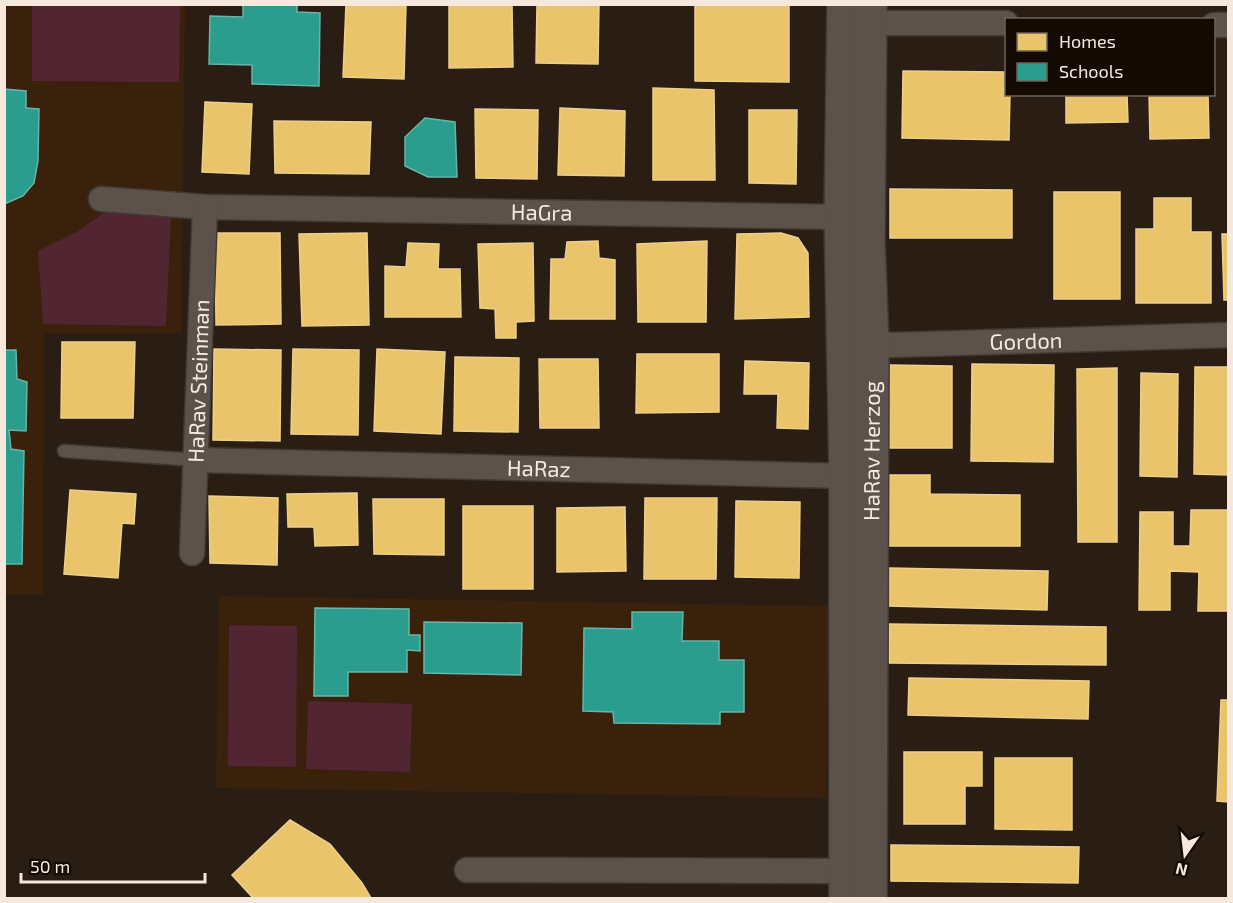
<svg xmlns="http://www.w3.org/2000/svg" width="1233" height="903" viewBox="0 0 1233 903" font-family="'Exo 2',sans-serif">
	<rect width="100%" height="100%" fill="#2a1e14"/>
	<!-- built -->
	<g fill="#3a210c">
		<polygon points="4,5 185,5 181,333 44,333 43,595 5,595"/>
		<polygon points="219,596 829,606 826,798 216,788"/>
	</g>
	<!-- green -->
	<g fill="#512632">
		<polygon points="32,5 180,5 179,82 32,81"/>
		<polygon points="109,209 171,213 166,326 43,324 38,251 77,232"/>
		<polygon points="229,625 297,626 296,767 228,766"/>
		<polygon points="308,701 412,704 410,772 306,769"/>
	</g>
	<!-- homes -->
	<g fill="#e9c46a" stroke="#edcf8c" stroke-width="1.5">
		<polygon points="346,4 406,4 404,79 343,77"/>
		<polygon points="449,4 512,4 513,67 449,68"/>
		<polygon points="537,4 599,4 598,64 536,63"/>
		<polygon points="695,4 789,4 789,82 695,81"/>
		<polygon points="903,71 1006,72 1006,94 1010,94 1009,140 902,138"/>
		<polygon points="653,88 714,90 715,180 653,180"/>
		<polygon points="1066,94 1127,94 1128,122 1066,123"/>
		<polygon points="1149,94 1208,94 1209,138 1150,139"/>
		<polygon points="205,102 252,104 249,174 202,172"/>
		<polygon points="560,108 625,111 624,176 558,175"/>
		<polygon points="475,109 538,110 537,179 476,178"/>
		<polygon points="749,110 797,110 796,184 749,183"/>
		<polygon points="274,121 371,122 369,174 275,173"/>
		<polygon points="890,189 1012,190 1012,238 890,238"/>
		<rect x="1054" y="192" width="66" height="107"/>
		<polygon points="1154,198 1191,198 1191,232 1211,232 1211,303 1136,303 1136,229 1154,229"/>
		<polygon points="215,233 280,233 281,324 216,325"/>
		<polygon points="367,233 369,325 302,326 299,234"/>
		<polygon points="781,233 798,238 808,253 809,317 735,319 737,234"/>
		<polygon points="1222,234 1228,234 1228,300 1224,300"/>
		<polygon points="598,241 599,258 615,260 615,319 550,319 551,259 565,259 567,242"/>
		<polygon points="707,241 706,322 638,322 637,244"/>
		<polygon points="408,243 439,244 438,269 460,269 461,317 385,317 385,266 406,267"/>
		<polygon points="533,243 534,321 516,322 516,338 496,338 495,309 480,308 478,244"/>
		<polygon points="62,342 135,342 133,418 61,418"/>
		<polygon points="214,349 281,350 280,441 213,440"/>
		<polygon points="293,349 359,350 358,435 291,434"/>
		<polygon points="377,349 445,352 441,434 374,431"/>
		<polygon points="637,354 719,354 719,412 636,413"/>
		<polygon points="455,357 519,358 518,432 454,431"/>
		<polygon points="539,359 598,359 599,428 540,428"/>
		<polygon points="745,361 809,363 808,429 777,428 778,394 744,394"/>
		<polygon points="972,364 1054,365 1053,462 971,461"/>
		<polygon points="889,365 952,366 952,448 889,448"/>
		<polygon points="1195,367 1228,367 1228,475 1194,474"/>
		<polygon points="1117,368 1117,542 1078,542 1077,369"/>
		<polygon points="1141,373 1178,374 1177,477 1140,476"/>
		<polygon points="889,475 930,475 930,494 1020,495 1020,546 889,546"/>
		<polygon points="70,490 136,494 134,524 122,523 118,578 64,574"/>
		<polygon points="357,493 358,545 315,546 314,527 288,527 287,494"/>
		<polygon points="209,496 278,498 277,565 210,563"/>
		<polygon points="645,498 717,498 716,579 644,579"/>
		<polygon points="373,499 444,499 444,555 374,554"/>
		<polygon points="736,501 800,502 799,578 735,577"/>
		<rect x="463" y="506" width="70" height="83"/>
		<polygon points="625,507 626,571 557,572 557,508"/>
		<polygon points="1191,510 1228,510 1228,611 1198,611 1199,572 1170,571 1170,610 1139,610 1140,512 1173,512 1173,546 1190,546"/>
		<polygon points="889,568 1048,571 1047,610 888,606"/>
		<polygon points="889,624 1106,627 1106,665 889,663"/>
		<polygon points="909,678 1089,681 1088,719 908,715"/>
		<polygon points="1221,700 1228,700 1228,802 1217,801"/>
		<polygon points="904,752 982,752 982,786 965,786 965,824 904,824"/>
		<polygon points="995,758 1072,758 1072,830 995,829"/>
		<polygon points="290,820 330,844 362,883 371,898 253,898 232,875"/>
		<polygon points="891,845 1079,847 1078,883 891,881"/>
	</g>
	<!-- schools -->
	<g fill="#2a9d8f" stroke="#68b4a6" stroke-width="1.5">
		<polygon points="243,4 297,4 297,12 320,13 319,86 252,84 252,65 209,64 210,16 243,17"/>
		<polygon points="4,89 26,91 26,108 39,109 38,161 34,183 23,196 4,204"/>
		<polygon points="425,118 455,122 457,177 428,177 405,166 405,137"/>
		<polygon points="4,350 16,350 17,379 27,382 26,431 9,430 11,449 24,451 22,564 4,564"/>
		<polygon points="315,608 409,609 409,635 420,635 420,651 407,650 407,672 348,672 348,696 314,696"/>
		<polygon points="632,612 683,612 682,641 719,641 719,660 744,660 744,712 720,712 720,724 614,723 613,712 583,711 584,628 632,629"/>
		<polygon points="424,622 522,623 521,675 424,673"/>
	</g>
	<g fill="none" stroke-linecap="round" stroke-linejoin="round">
		<!-- lane casing -->
		<g stroke="#433932" stroke-width="15">
			<polyline id="lane" points="64,451 197,460"/>
		</g>
		<!-- street casing -->
		<g stroke="#433932" stroke-width="27">
			<g id="street">
				<polyline points="1214,25 1228,25"/>
				<polyline points="855,32 870,23 1006,23"/>
				<path id="s1" d="M101,199L205,207L841,217L853,228"/>
				<path id="s2" d="M863,330L872,343L892,345L1228,335"/>
				<path id="s3" d="M197,460L846,476L857,465"/>
				<path id="s4" d="M192,553L205,207"/>
				<polyline points="467,870 845,871"/>
			</g>
		</g>
		<!-- secondary casing -->
		<g stroke="#433932" stroke-width="36">
			<g id="secondary">
				<polyline points="844,4 841,217 846,476 846,898"/>
				<path id="s5" d="M870,898L872,343L868,242L870,4"/>
			</g>
		</g>
		<!-- lane -->
		<use href="#lane" stroke="#5b524b" stroke-width="12"/>
		<!-- street -->
		<use href="#street" stroke="#5b524b" stroke-width="24"/>
		<!-- secondary -->
		<use href="#secondary" stroke="#5b524b" stroke-width="33"/>
	</g>
	<g text-anchor="middle" stroke-width="6" stroke-linejoin="round" paint-order="stroke">
		<!-- street labels -->
		<g font-size="22" fill="#f7e8dd" stroke="#130a04">
			<text dy="8" stroke="none"><textPath href="#s1" startOffset="441">HaGra</textPath></text>
			<text dy="8" stroke="none"><textPath href="#s2" startOffset="170">Gordon</textPath></text>
			<text dy="8" stroke="none"><textPath href="#s4" startOffset="172">HaRav Steinman</textPath></text>
			<text dy="8" stroke="none"><textPath href="#s5" startOffset="447">HaRav Herzog</textPath></text>
			<text dy="8" stroke="none"><textPath href="#s3" startOffset="342">HaRaz</textPath></text>
		</g>
	</g>
	<!-- border -->
	<rect width="1233" height="903" fill="none" stroke="#f7e8dd" stroke-width="12"/>
	<!-- legend -->
	<rect x="1005" y="18" width="210" height="78" fill="#130a04" stroke="#6e635b" stroke-width="1.5"/>
	<rect x="1017" y="33" width="30" height="18" fill="#e9c46a" stroke="#6e635b" stroke-width="1.5"/>
	<text x="1059" y="48" font-size="18" fill="#f7e8dd">Homes</text>
	<rect x="1017" y="63" width="30" height="18" fill="#2a9d8f" stroke="#6e635b" stroke-width="1.5"/>
	<text x="1059" y="78" font-size="18" fill="#f7e8dd">Schools</text>
	<!-- north arrow -->
	<g transform="translate(1185 855) rotate(194)" stroke="#130a04" stroke-width="4.5" paint-order="stroke">
	<path d="M0-4.5L10 22L0 15L-10 22Z" fill="#f7e8dd"/>
	<text y="-9" font-size="16" font-weight="bold" text-anchor="middle" fill="#f7e8dd">N</text>
	</g>
	<!-- scale -->
	<path d="M21 873v9h184v-9" fill="none" stroke="#f7e8dd" stroke-width="3"/>
	<text x="30" y="873" font-size="18" fill="#f7e8dd" stroke="#130a04" stroke-width="4.5" paint-order="stroke">50 m</text>
</svg>
